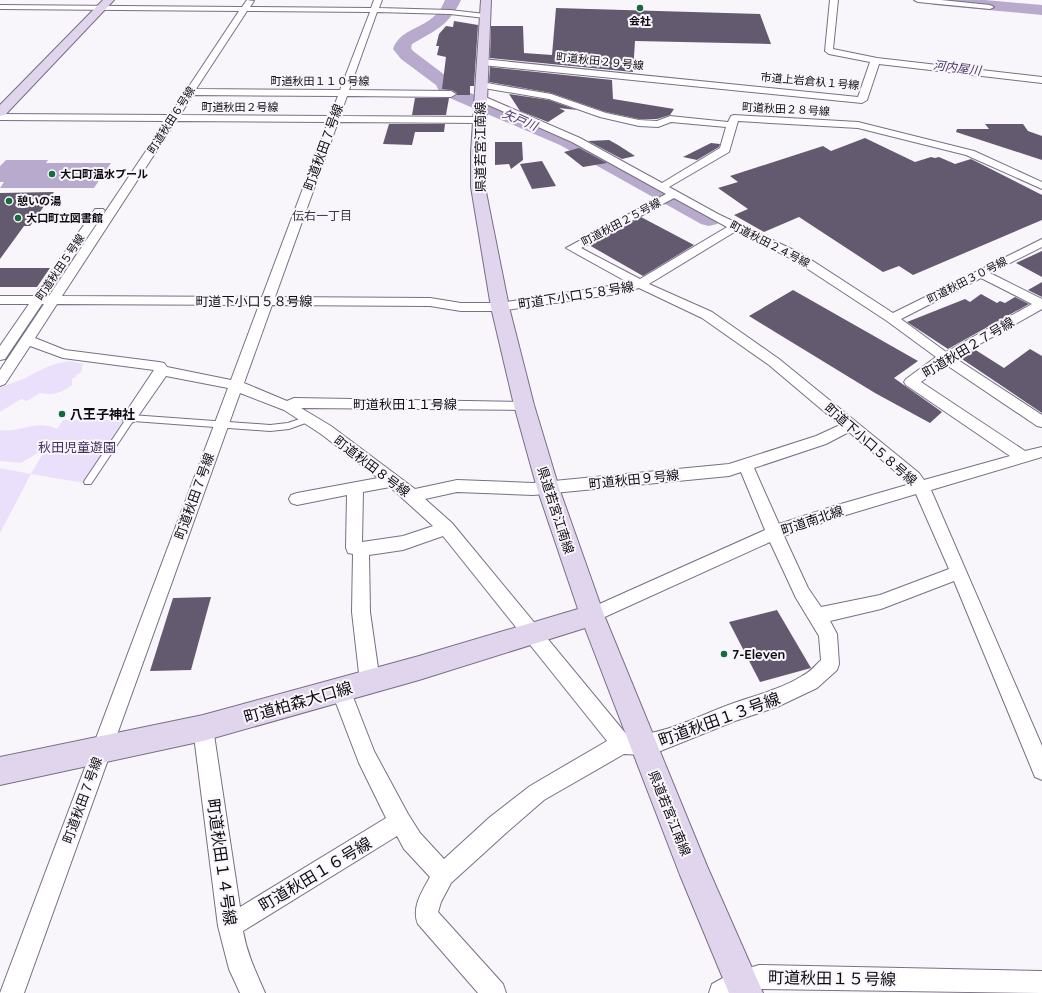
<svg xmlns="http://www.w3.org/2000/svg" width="1042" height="993" viewBox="0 0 1042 993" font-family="Quicksand,'Noto Sans JP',sans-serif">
	<rect width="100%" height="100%" fill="#f8f6fb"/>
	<!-- green -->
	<g fill="#ebe0fb">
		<path d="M70,361L83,364L81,372L72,379V385C61,393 53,396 40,393L27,401L21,399L0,412V388C9,383 18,382 27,377C42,369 53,363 70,361Z"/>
		<path d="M63,420H127L84,483L31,474L0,533V468L31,474L46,448L21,463L0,461V430C22,433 37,419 57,429Z"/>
	</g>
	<!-- water -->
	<polygon fill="#b8aacd" points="6,160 48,160 46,163 111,163 94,188 0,188 4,182 0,182 0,166"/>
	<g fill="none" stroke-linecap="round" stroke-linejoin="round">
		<!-- river -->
		<g fill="#b8aacd" fill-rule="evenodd">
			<path d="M445,0H461C449,26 434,31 412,44L411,48L413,51L466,91L574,137L717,214L721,219L717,224L709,226L701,224L560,145L452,99L439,91L436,85L401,59L393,49C399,31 419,29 432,18C439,13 442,7 445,0Z"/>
			<polygon points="926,0 985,0 1042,5 1042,15 934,5 929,3"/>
		</g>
	</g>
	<!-- building -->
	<g fill="#635a6f">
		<polygon points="556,8 760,14 771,44 635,41 633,72 490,58 491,26 523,26 524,53 552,55"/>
		<polygon points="454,21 478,25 474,86 470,86 470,95 457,95 457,93 452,90 442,89 446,57 437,55 439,46 436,46 439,34 446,26 453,27"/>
		<polygon points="490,67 612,80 613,99 674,109 670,115 657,119 639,119 606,112 551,93 489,82"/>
		<polygon points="509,94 549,100 577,110 559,108 565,111 548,122 520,111"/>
		<polygon points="415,98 449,98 446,115 412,115"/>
		<polygon points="389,124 445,124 444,132 415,132 412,145 383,144"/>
		<polygon points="985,124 1023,124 1028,131 1042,136 1042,160 956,132 957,129 989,129"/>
		<polygon points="865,138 915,162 931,157 935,158 939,157 955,164 971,159 975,161 1042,195 1042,220 913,275 899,266 883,272 799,217 764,232 734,215 748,209 718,188 738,182 730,176 823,146 831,151"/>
		<polygon points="609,140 618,145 635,156 622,159 588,141"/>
		<polygon points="495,142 522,142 523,160 511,169 509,164 495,165"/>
		<polygon points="711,143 720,144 719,147 697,160 683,157"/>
		<polygon points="579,148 607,163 583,167 564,152"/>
		<polygon points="542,161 556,186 532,189 520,164"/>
		<polygon points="54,192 30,226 24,226 0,259 0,193"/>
		<polygon points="641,217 694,245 643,276 589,245"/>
		<polygon points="1042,251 1042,277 1016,263"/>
		<polygon points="0,268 50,268 37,287 0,287"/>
		<polygon points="1042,282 1042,297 1028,290"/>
		<polygon points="793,290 918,361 894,378 942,412 930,423 875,393 749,316"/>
		<polygon points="981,294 997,303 1000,301 1005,303 1015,297 1029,304 948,349 907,322 965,299 970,302"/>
		<polygon points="974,349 1004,368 1030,349 1042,356 1042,413 959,357"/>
		<polygon points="211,597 191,670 150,671 173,598"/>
		<polygon points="777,610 811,668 760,682 729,622"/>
	</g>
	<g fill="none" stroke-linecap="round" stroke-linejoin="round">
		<!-- lane casing -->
		<g stroke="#786f85" stroke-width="2">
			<polygon id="lane" points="131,415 270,425 288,423 308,416 312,419 311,421 289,429 270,431 133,421 91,484 85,484 84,482 85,480 126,419 126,416"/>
		</g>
		<!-- street casing -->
		<g stroke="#786f85" stroke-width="2">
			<g id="street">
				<path d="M247,0L254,1L250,7L371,8L374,0H382L379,8L450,10L485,14L489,16L485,18L450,14L377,12L349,90L451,91L456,94L451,97L347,96L340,116L479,117L484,120L479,123L338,122L275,297L430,298L461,303H500L629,283L566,248L666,194L572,142L477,100V96H483L580,138L662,183L720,148L726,127L671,122L658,127L639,126L600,117L549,99L478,87L477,85L481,82L551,94L606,113L639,120L657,121L670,116L728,122L731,116L734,115L858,122L974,151L1042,182V189L966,155L858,128L738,121L729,152L669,187L718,214L802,254L893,313L1042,239V247L990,273L1042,299V309L955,358L1042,415V427L1037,426L945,364L921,382L1025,451L1042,447V457L931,490L1042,746V780L1035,777L954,581L881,609L830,621L837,634L839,664L837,670L817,688L777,707L735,721L658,752L643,755L624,754L544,800L506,833L451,883L441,902L438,912L503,984L506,993H478L418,924C411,908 422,891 430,877L404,849L397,836L243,931C247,954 256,972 265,993H240L229,969L218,926L193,728L196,721L203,719L210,721L213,728L240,907L386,818L359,763L331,690L334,684L341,681L348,684L374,751L408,814L420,833L444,859L490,817L530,786L607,741L443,536L403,550L369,555L370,612L380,682L377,688L370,691L363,688L360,682L352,612L353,554L348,553L346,548L347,495L297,505L291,503L289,499L291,495L297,493L378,478L321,434L284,410L240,393L24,993H0L228,388L166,376L134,422L129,423L124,422L122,418L154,370L63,358L30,346L5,384L0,386V370L44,304H42L5,359L0,360V346L29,304H0V296H34L95,209H103L105,211L47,296H49L166,121L0,120V114L170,115L239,11L0,9V5L242,7ZM247,11L370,12L340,90L196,89ZM193,95L338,96L330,116L180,115ZM176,121L328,122L262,297L62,296ZM674,198L727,227L640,279L581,248ZM736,231L794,260L887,321L936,357L906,379L904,382L906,385L1010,456L924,480L919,473L779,359L712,312L649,284ZM981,278L1032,304L946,352L901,319ZM639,288L702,318L769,365L840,425L816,436L729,464L533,483L457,480L415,489L331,426L301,408L524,410L529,408L531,405L529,402L294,398L287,401L244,383L272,305L430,306L461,311H500L617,294ZM57,304L259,305L231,380L167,367L164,363L159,362L65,350L35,338ZM849,432L910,484L834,506L779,524L754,468L826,444ZM741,472L765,530L586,610L583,615L586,620L592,623L598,620L770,542L796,598L819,636L821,660C815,666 809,673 802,676C781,689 757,695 734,703C699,715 665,736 627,735L452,523L425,499L457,492L533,495L729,476ZM390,487L433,526L403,536L362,542L363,492ZM916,494L949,569L880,595L821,607L808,588L784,536L836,518Z"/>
				<polygon points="830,0 838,0 833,49 877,58 1042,77 1042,83 879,64 867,100 862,103 482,65 478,62 482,59 858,97 870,62 829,54 825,51"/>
				<polygon points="914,0 941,0 990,5 994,7 990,9 918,2"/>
				<polygon points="759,965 1042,971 1042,993 759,989 745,993 709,993 712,984 732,973"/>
			</g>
		</g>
		<!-- secondary casing -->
		<g stroke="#786f85" stroke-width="2">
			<g id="secondary">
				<polygon points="103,0 114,0 5,115 0,116 0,105"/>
				<polygon points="481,0 491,0 485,152 485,187 509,307 534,405 559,488 604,615 707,866 763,993 729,993 680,875 585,628 419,680 203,741 0,785 0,757 203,715 419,656 578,609 537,488 514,405 491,307 471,187 471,152"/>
			</g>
		</g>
		<!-- lane -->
		<use href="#lane" fill="#fff" fill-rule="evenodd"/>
		<!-- street -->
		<use href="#street" fill="#fff" fill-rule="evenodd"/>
		<!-- secondary -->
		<use href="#secondary" fill="#e0d5ec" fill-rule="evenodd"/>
	</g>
	<!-- markers -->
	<g fill="#166a3c" stroke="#f8f6fb" stroke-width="1.5">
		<circle cx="640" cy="8" r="4"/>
		<circle cx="52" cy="174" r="4"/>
		<circle cx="9" cy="201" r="4"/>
		<circle cx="18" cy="218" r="4"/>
		<circle cx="62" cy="414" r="4"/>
		<circle cx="724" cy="654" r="4"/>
	</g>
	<g text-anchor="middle" stroke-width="4" stroke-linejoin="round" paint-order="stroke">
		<!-- far-poi labels -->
		<g font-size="11" font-weight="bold" fill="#0d0a11" stroke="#f8f6fb" text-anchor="start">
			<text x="640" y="25" text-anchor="middle">会社</text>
			<text x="60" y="178">大口町温水プール</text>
			<text x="17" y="205">憩いの湯</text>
			<text x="26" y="222">大口町立図書館</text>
		</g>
		<!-- far-street labels -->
		<g font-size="11" fill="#0d0a11" stroke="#f8f6fb">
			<text transform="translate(600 61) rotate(6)" y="4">町道秋田２９号線</text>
			<text x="320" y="85">町道秋田１１０号線</text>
			<text transform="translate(810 81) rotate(5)" y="4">市道上岩倉杁１号線</text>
			<text x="240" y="111">町道秋田２号線</text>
			<text transform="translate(786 109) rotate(3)" y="4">町道秋田２８号線</text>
			<text transform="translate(171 120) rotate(-57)" y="4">町道秋田６号線</text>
			<text transform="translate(621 222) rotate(-28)" y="4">町道秋田２５号線</text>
			<text transform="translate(770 244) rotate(27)" y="4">町道秋田２４号線</text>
			<text transform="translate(60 267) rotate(-56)" y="4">町道秋田５号線</text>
			<text transform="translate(967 280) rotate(-27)" y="4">町道秋田３０号線</text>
		</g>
		<!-- far-water labels -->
		<g font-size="12" font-style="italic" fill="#4b3666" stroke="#f8f6fb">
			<text transform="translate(957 68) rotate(7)" y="4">河内屋川</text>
			<text transform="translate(520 120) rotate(23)" y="4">矢戸川</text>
		</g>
		<!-- far-neighbourhood labels -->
		<g font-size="12" fill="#3a3245" stroke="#f8f6fb">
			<text x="322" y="220">伝右一丁目</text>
		</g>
		<!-- street labels -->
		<g font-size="13" fill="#0d0a11" stroke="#f8f6fb">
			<text transform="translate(323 147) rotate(-70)" y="5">町道秋田７号線</text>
			<text transform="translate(480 147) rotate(-90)" y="5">県道若宮江南線</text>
			<text transform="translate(576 295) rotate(-9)" y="5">町道下小口５８号線</text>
			<text x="254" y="306">町道下小口５８号線</text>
			<text transform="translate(968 347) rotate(-31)" y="5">町道秋田２７号線</text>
			<text x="405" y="409">町道秋田１１号線</text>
			<text transform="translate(871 444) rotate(41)" y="5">町道下小口５８号線</text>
			<text transform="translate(372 466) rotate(37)" y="5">町道秋田８号線</text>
			<text transform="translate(634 479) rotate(-6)" y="5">町道秋田９号線</text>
			<text transform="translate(194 496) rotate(-70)" y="5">町道秋田７号線</text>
			<text transform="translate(556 510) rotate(72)" y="5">県道若宮江南線</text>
			<text transform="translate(812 520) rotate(-19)" y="5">町道南北線</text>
			<text transform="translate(82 800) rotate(-70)" y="5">町道秋田７号線</text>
			<text transform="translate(670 813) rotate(68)" y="5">県道若宮江南線</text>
		</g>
		<!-- poi labels -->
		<g font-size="13" font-weight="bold" fill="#0d0a11" stroke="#f8f6fb" text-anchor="start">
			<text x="70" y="419">八王子神社</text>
			<text x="732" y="659">7-Eleven</text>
		</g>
		<!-- park labels -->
		<g font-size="13" fill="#432e5d" stroke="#f8f6fb">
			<text x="77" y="452">秋田児童遊園</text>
		</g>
		<!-- near-street labels -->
		<g font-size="16" fill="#0d0a11" stroke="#f8f6fb">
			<text transform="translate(298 702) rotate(-16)" y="6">町道柏森大口線</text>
			<text transform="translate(719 719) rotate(-20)" y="6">町道秋田１３号線</text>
			<text transform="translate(222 862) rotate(82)" y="6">町道秋田１４号線</text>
			<text transform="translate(315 874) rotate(-31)" y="6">町道秋田１６号線</text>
			<text transform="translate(832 978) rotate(1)" y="6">町道秋田１５号線</text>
		</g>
	</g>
</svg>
